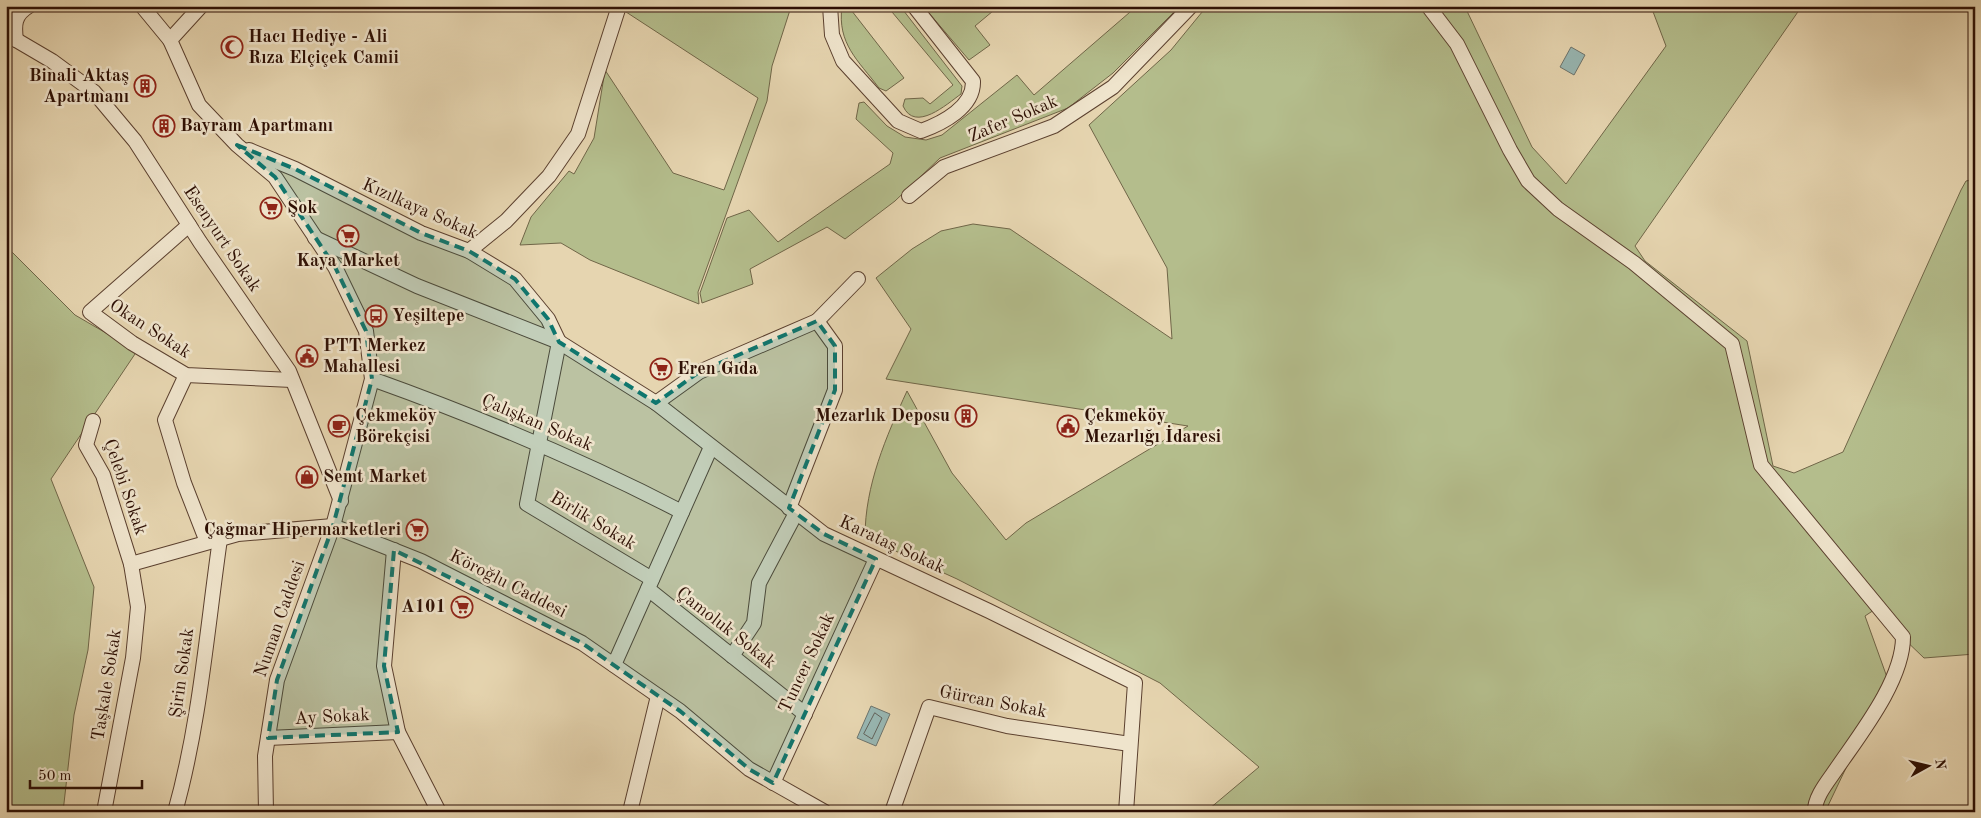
<svg xmlns="http://www.w3.org/2000/svg" width="1981" height="818" viewBox="0 0 1981 818" font-family="'Old Standard TT',serif">
  <style>
    .green { fill: #b4bd8c; stroke: #706648 }
    .water { fill: #98b7b3; stroke: #6d746d }
    .lines { fill: none; stroke-linecap: round; stroke-linejoin: round }
    .shore { stroke: #62635c; stroke-width: 1 }
    .street-casing { stroke: #5b402f; stroke-width: 16 }
    .street { stroke: #efe4cc; stroke-width: 14 }
    .marked { fill: #0f766e; fill-opacity: 0.2; stroke: #0f766e; stroke-width: 4; stroke-dasharray: 10 6; stroke-linejoin: round }
    .labels { text-anchor: middle; dominant-baseline: central; stroke-width: 5; stroke-linejoin: round; paint-order: stroke }
    .poi-label { font-size: 18px; font-weight: bold; fill: #2d0f04; stroke: #efe4cc; text-anchor: start }
    .street-label { font-size: 18px; fill: #2d0f04; stroke: #efe4cc }
  </style>
  <rect width="100%" height="100%" fill="#e6d5b0"/>
  <filter id="stains"><feTurbulence type="fractalNoise" baseFrequency=".004" numOctaves="4"/><feColorMatrix values="0 0 0 0 .2 0 0 0 0 .09 0 0 0 0 .02 0 0 0 .5 -.17"/></filter>
  <radialGradient id="worn" r=".72"><stop offset=".6" stop-color="#630" stop-opacity="0"/><stop offset="1" stop-color="#630" stop-opacity=".3"/></radialGradient>
  <g class="green">
    <polygon points="624,6 785,6 790,10 772,66 767,101 698,292 699,304 590,260 561,243 520,245 531,217 569,171 574,174 594,138 605,70 673,173 724,190 758,98 623,10"/>
    <path d="M842,6H848L904,78L886,91L879,88C858,60 837,44 842,6Z"/>
    <path d="M887,6H900L962,86L961,94C947,104 915,133 903,106L905,99L923,98L930,104L953,85Z"/>
    <polygon points="923,6 999,6 975,26 990,45 969,60"/>
    <polygon points="1137,6 1180,6 1113,73 1068,108 940,158 895,201 845,239 827,227 750,269 753,284 702,303 700,293 727,218 749,210 778,242 890,164 893,153 856,119 859,103 864,102 887,126 905,137 926,140 942,135 1017,75 1034,95"/>
    <path d="M1207,6H1453L1466,9L1532,147L1566,184L1666,46L1652,9L1655,6H1802L1635,246L1645,261L1747,341L1773,466L1794,473L1843,452L1961,190L1966,181L1975,179V654L1924,658L1874,610L1865,616L1888,680L1825,812H1214L1209,809L1259,767L1160,683L957,579L865,537C865,485 886,437 907,391L952,473L1006,540L1026,523L1188,426L886,379L911,329L876,278L912,249L941,231L973,224L1010,229L1172,339L1167,268L1089,125L1171,50Z"/>
    <polygon points="6,246 75,315 137,351 51,479 94,587 88,650 74,715 63,812 6,812"/>
  </g>
  <g class="water">
    <polygon points="1571,47 1585,55 1574,75 1560,67"/>
    <polygon points="871,706 890,714 876,746 857,738"/>
  </g>
  <g class="lines">
    <polygon class="shore" points="875,713 882,718 872,739 864,734"/>
    <g class="street-casing">
      <g id="street">
        <polyline points="142,6 170,40"/>
        <polyline points="201,6 170,40 199,105 237,145 275,177 335,267 366,331 372,379 333,526 277,680 265,756 266,812"/>
        <path d="M830,6L832,35L843,61L898,121L921,131C943,123 974,107 973,81L914,6"/>
        <path d="M1428,6L1457,44L1510,150L1528,181L1558,209L1634,263L1732,344L1761,465L1903,637C1903,680 1861,733 1837,768C1829,780 1814,797 1815,812"/>
        <polyline points="6,34 52,61 94,92 135,141 200,242 289,371 341,501"/>
        <path d="M16,40C14,25 14,15 29,6"/>
        <polyline points="249,150 295,169 421,233 469,251 515,279 548,319 559,342"/>
        <polyline points="909,196 944,167 1054,126 1113,87 1191,6"/>
        <polyline points="189,225 90,312 132,343 186,375 292,380"/>
        <polyline points="315,238 417,286 559,342 656,403 824,534 989,611 1135,683 1126,812"/>
        <polyline points="469,251 506,221 549,176 578,134 619,6"/>
        <polyline points="817,321 858,279"/>
        <polyline points="559,342 527,504 652,579"/>
        <polyline points="186,375 165,420 184,483 207,542"/>
        <path d="M372,379C478,417 582,460 682,512"/>
        <polyline points="656,403 699,372 817,321 835,346 835,390 789,508"/>
        <polyline points="93,421 86,445 103,475 131,564 138,607 133,658 104,812"/>
        <polyline points="394,550 384,666 398,732 439,812"/>
        <polyline points="131,564 238,534 333,526 421,561 582,643 680,711 749,769 825,812"/>
        <polyline points="648,589 805,714"/>
        <polyline points="732,656 754,623 759,583 796,513"/>
        <polyline points="614,665 711,447"/>
        <polyline points="268,738 398,732"/>
        <polyline points="773,783 876,559"/>
        <path d="M175,812C200,723 207,629 220,539"/>
        <polyline points="630,812 658,696"/>
        <polyline points="892,812 929,707 1007,726 1130,744"/>
      </g>
    </g>
    <use href="#street" class="street"/>
  </g>
  <path class="marked" d="M237,145L295,169L421,233L469,251L515,279L548,319L559,342L656,403L699,372L817,321L835,346V390L789,508L824,534L876,559L773,783L749,769L680,711L582,643L394,550L384,666L398,732L268,738L277,680L333,526L372,379L366,331L335,267L275,177Z"/>
  <defs>
    <g id="mosque-ring" transform="scale(1.125)"><circle r="9.5" fill="#efe4cc" stroke="#8f2418" stroke-width="1.5"/><path d="M3.5-4.9A6 6 0 1 0 3.5 4.9A5 5 0 1 1 3.5-4.9Z" fill="#8f2418"/></g>
    <g id="building-ring" transform="scale(1.125)"><circle r="9.5" fill="#efe4cc" stroke="#8f2418" stroke-width="1.5"/><path d="M-4-6H4V6H1V3H-1V6H-4ZM-2.5-4.3h1.7v1.8h-1.7ZM.8-4.3h1.7v1.8H.8ZM-2.5-1h1.7V.8h-1.7ZM.8-1h1.7V.8H.8Z" fill="#8f2418"/></g>
    <g id="supermarket-ring" transform="scale(1.125)"><circle r="9.5" fill="#efe4cc" stroke="#8f2418" stroke-width="1.5"/><path d="M-6-5.5h2.5l.6 2H6L4.5 2H-2.5L-4.4-4H-6ZM-1.5 3.2a1.3 1.3 0 1 0 .1 0ZM3 3.2a1.3 1.3 0 1 0 .1 0Z" fill="#8f2418"/></g>
    <g id="bus-ring" transform="scale(1.125)"><circle r="9.5" fill="#efe4cc" stroke="#8f2418" stroke-width="1.5"/><path d="M-5-6H5V4H4V6H2V4H-2V6H-4V4H-5ZM-3.5-4V0h7V-4ZM-3.5 1.2v1.5H-2V1.2ZM2 1.2v1.5H3.5V1.2Z" fill="#8f2418"/></g>
    <g id="civic-ring" transform="scale(1.125)"><circle r="9.5" fill="#efe4cc" stroke="#8f2418" stroke-width="1.5"/><path d="M-.6-6.5H3V-4.5H.6V-3L4-1V1h2V6H-6V1h2V-1L-.6-3ZM-1.2 2.5V6h2.4V2.5Z" fill="#8f2418"/></g>
    <g id="cafe-ring" transform="scale(1.125)"><circle r="9.5" fill="#efe4cc" stroke="#8f2418" stroke-width="1.5"/><path d="M-5.5-4.5H6V0H3Q3 3.5 0 3.5H-2.5Q-5.5 3.5-5.5 0ZM3-3.2v2h1.7v-2ZM-6 4.5H4V6H-6Z" fill="#8f2418"/></g>
    <g id="shop-ring" transform="scale(1.125)"><circle r="9.5" fill="#efe4cc" stroke="#8f2418" stroke-width="1.5"/><path d="M-5-2.5h2.3a2.7 3.5 0 0 1 5.4 0H5L5.5 6h-11ZM-1.5-2.5h3a1.5 2.3 0 0 0-3 0Z" fill="#8f2418"/></g>
  </defs>
  <g fill-rule="evenodd">
    <use href="#mosque-ring" x="232" y="47"/>
    <use href="#building-ring" x="145" y="86"/>
    <use href="#building-ring" x="164" y="126"/>
    <use href="#supermarket-ring" x="271" y="208"/>
    <use href="#supermarket-ring" x="348" y="236"/>
    <use href="#bus-ring" x="376" y="316"/>
    <use href="#civic-ring" x="307" y="356"/>
    <use href="#supermarket-ring" x="661" y="369"/>
    <use href="#building-ring" x="966" y="416"/>
    <use href="#cafe-ring" x="339" y="426"/>
    <use href="#civic-ring" x="1068" y="426"/>
    <use href="#shop-ring" x="307" y="477"/>
    <use href="#supermarket-ring" x="417" y="530"/>
    <use href="#supermarket-ring" x="462" y="607"/>
  </g>
  <g class="labels">
    <g class="poi-label">
      <text x="248" y="37">Hacı Hediye - Ali<tspan x="248" dy="21">Rıza Elçiçek Camii</tspan></text>
      <text x="129" y="76" text-anchor="end">Binali Aktaş<tspan x="129" dy="21">Apartmanı</tspan></text>
      <text x="180" y="126">Bayram Apartmanı</text>
      <text x="287" y="208">Şok</text>
      <text x="348" y="261" text-anchor="middle">Kaya Market</text>
      <text x="392" y="316">Yeşiltepe</text>
      <text x="323" y="346">PTT Merkez<tspan x="323" dy="21">Mahallesi</tspan></text>
      <text x="677" y="369">Eren Gıda</text>
      <text x="355" y="416">Çekmeköy<tspan x="355" dy="21">Börekçisi</tspan></text>
      <text x="950" y="416" text-anchor="end">Mezarlık Deposu</text>
      <text x="1084" y="416">Çekmeköy<tspan x="1084" dy="21">Mezarlığı İdaresi</tspan></text>
      <text x="323" y="477">Semt Market</text>
      <text x="401" y="530" text-anchor="end">Çağmar Hipermarketleri</text>
      <text x="446" y="607" text-anchor="end">A101</text>
    </g>
    <g class="street-label">
      <text transform="translate(1013 119) rotate(-23)">Zafer Sokak</text>
      <text transform="translate(420 209) rotate(24)">Kızılkaya Sokak</text>
      <text transform="translate(222 239) rotate(56)">Esenyurt Sokak</text>
      <text transform="translate(150 329) rotate(33)">Okan Sokak</text>
      <text transform="translate(537 423) rotate(23)">Çalışkan Sokak</text>
      <text transform="translate(125 487) rotate(71)">Çelebi Sokak</text>
      <text transform="translate(593 521) rotate(31)">Birlik Sokak</text>
      <text transform="translate(892 545) rotate(25)">Karataş Sokak</text>
      <text transform="translate(508 584) rotate(27)">Köroğlu Caddesi</text>
      <text transform="translate(280 619) rotate(-71)">Numan Caddesi</text>
      <text transform="translate(726 628) rotate(38)">Çamoluk Sokak</text>
      <text transform="translate(807 663) rotate(-65)">Tuncer Sokak</text>
      <text transform="translate(182 673) rotate(-82)">Şirin Sokak</text>
      <text transform="translate(107 685) rotate(-81)">Taşkale Sokak</text>
      <text transform="translate(993 702) rotate(11)">Gürcan Sokak</text>
      <text transform="translate(332 717) rotate(-3)">Ay Sokak</text>
    </g>
  </g>
  <rect width="1981" height="818" fill="none" stroke="#e6d5b0" stroke-width="25"/>
  <rect x="8" y="8" width="1966" height="803" fill="none" stroke="#2d0f04" stroke-width="2.5"/>
  <rect x="12" y="12" width="1956" height="793" fill="none" stroke="#2d0f04"/>
  <g transform="translate(1928 766) rotate(82)" stroke="#efe4cc" stroke-width="4" paint-order="stroke">
  <path d="M0-4L9 19L0 12L-9 19Z" fill="#2d0f04"/>
  <text y="-8" font-size="14" font-weight="bold" text-anchor="middle" fill="#2d0f04">N</text>
  </g>
  <path d="M30 780v8h112v-8" fill="none" stroke="#2d0f04" stroke-width="2.5"/>
  <text x="38" y="780" font-size="15" fill="#2d0f04" stroke="#efe4cc" stroke-width="4" paint-order="stroke">50 m</text>
  <rect width="100%" height="100%" filter="url(#stains)"/>
  <rect width="100%" height="100%" fill="url(#worn)"/>
</svg>
